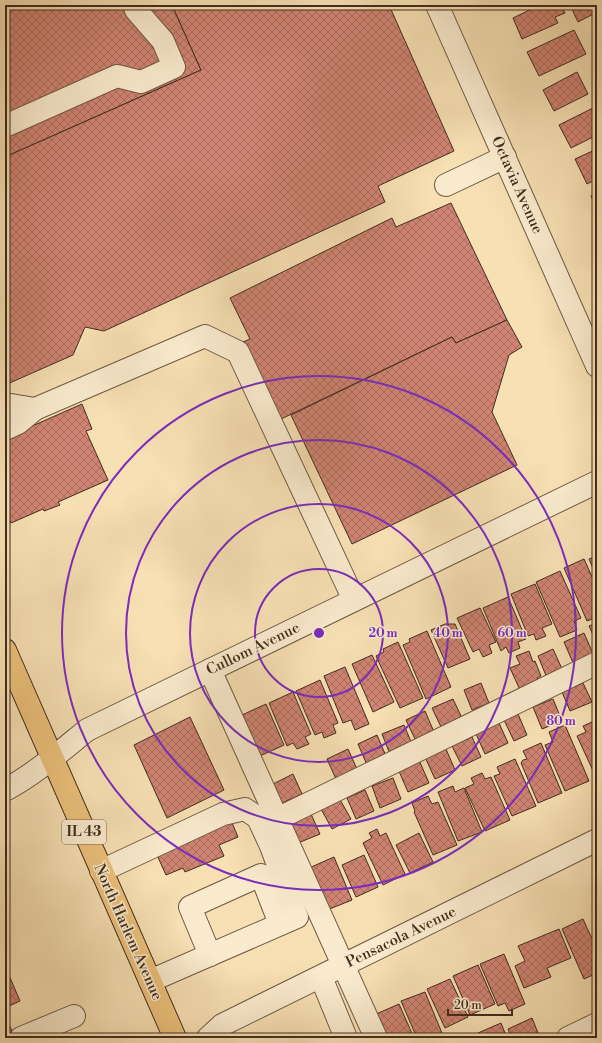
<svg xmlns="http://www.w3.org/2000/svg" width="602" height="1043" viewBox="0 0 602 1043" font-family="'Libre Bodoni',serif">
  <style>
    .building { fill: url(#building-cross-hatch); stroke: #412c1e }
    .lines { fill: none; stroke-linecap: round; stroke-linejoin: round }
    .minor-casing { stroke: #6e5944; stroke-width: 24 }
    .major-casing { stroke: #412c1e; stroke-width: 24 }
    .minor { stroke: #faebce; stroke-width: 22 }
    .major { stroke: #ecc07a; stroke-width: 22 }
    .ring { fill: none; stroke: #7b2cbf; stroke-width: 2 }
    .labels { text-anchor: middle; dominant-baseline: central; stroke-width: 3; stroke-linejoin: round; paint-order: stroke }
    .shield { fill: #faebce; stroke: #786553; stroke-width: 1 }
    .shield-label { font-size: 14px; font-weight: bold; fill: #412c1e }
    .street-label { font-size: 15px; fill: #412c1e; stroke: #faebce }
    .centre { fill: #7b2cbf; stroke: #faebce; stroke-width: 2 }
    .ring-label { font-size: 12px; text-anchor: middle; font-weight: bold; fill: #7b2cbf; stroke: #faebce; stroke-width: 3; stroke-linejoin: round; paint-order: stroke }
  </style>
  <defs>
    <pattern id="building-cross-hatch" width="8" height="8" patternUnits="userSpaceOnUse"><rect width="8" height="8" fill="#d08473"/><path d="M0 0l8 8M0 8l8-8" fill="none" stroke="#aa6c5e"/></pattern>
  </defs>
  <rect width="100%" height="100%" fill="#f7e0b4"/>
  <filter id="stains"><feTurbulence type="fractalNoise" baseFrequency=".005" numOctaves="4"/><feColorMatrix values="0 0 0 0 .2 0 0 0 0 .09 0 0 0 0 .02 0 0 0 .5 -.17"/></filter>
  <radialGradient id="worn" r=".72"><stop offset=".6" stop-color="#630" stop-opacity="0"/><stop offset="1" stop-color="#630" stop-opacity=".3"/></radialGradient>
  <g class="building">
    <polygon points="5,5 172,5 201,70 5,157"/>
    <polygon points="172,5 389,5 454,151 378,186 385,202 104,331 85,327 73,355 5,385 5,157 201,70"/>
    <polygon points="540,5 561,5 565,13 555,17 558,23 522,39 513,18"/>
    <polygon points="570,5 596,5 597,12 578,22"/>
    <polygon points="574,30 586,54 539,76 527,52"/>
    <polygon points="577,72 588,94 554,111 543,90"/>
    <polygon points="593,108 597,116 597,135 571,148 559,125"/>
    <polygon points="597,149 597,179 587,184 575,159"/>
    <polygon points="597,193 597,209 591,196"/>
    <polygon points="451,203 507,320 456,343 452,337 279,420 243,342 250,339 230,298 392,218 396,227"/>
    <polygon points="507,320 522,347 509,355 492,412 517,465 352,544 291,415 452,337 456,343"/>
    <polygon points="82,404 92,429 86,431 108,480 58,502 60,505 44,511 43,509 11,523 5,510 5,438"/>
    <polygon points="597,556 597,578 589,559"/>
    <polygon points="584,559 597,588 597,617 587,621 564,568"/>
    <polygon points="560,571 581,618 574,621 577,630 560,637 536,582"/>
    <polygon points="535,584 552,624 542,628 546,636 536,640 534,634 528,636 511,594"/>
    <polygon points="508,597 526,639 518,642 520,648 509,653 506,647 501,651 483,608"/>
    <polygon points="480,608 496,642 489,645 492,653 483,657 479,649 473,652 457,618"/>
    <polygon points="597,623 597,644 589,626"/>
    <polygon points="445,624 455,624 470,659 448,668 431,630"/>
    <polygon points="427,631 451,687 426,699 403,645 410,642 409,639"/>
    <polygon points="584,633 594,656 574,665 564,642"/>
    <polygon points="398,642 423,698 400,708 376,656 384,652 383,649"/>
    <polygon points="553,649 563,671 547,678 538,656"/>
    <polygon points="529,651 533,662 535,661 541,676 537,678 538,682 520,690 510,668 520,664 516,656"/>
    <polygon points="372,655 394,702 373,712 352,664"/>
    <polygon points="345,667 369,724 355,730 351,720 343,723 324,676"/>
    <polygon points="320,680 338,723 333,725 336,733 324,738 322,732 315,735 296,691"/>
    <polygon points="481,683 489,703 472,710 464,690"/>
    <polygon points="583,683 592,702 570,711 562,692"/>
    <polygon points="293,692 311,734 305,737 309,744 297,749 293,743 287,746 269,703"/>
    <polygon points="453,699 463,720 442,729 432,708"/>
    <polygon points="553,699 562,721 542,729 533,707"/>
    <polygon points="266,704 284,745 260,756 242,715"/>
    <polygon points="425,711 434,732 416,741 406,720"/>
    <polygon points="518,714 527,735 514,741 504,720"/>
    <polygon points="190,717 224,790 167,818 134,745"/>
    <polygon points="592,722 595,728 597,728 597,774 595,775 577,736 586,732 583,726"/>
    <polygon points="499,723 508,743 485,754 476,734"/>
    <polygon points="404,725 412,744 390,754 382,734"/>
    <polygon points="565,725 589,781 565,791 545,745 553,742 549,732"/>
    <polygon points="377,735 386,756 367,765 358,744"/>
    <polygon points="472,737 481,757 462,766 452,746"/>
    <polygon points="541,743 562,793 538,803 521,763 523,760 527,759 523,751"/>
    <polygon points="348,749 357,769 336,779 327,759"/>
    <polygon points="446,749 455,770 435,779 425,757"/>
    <polygon points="515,759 536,806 512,816 494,776 500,774 497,767"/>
    <polygon points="419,760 429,783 408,792 398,769"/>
    <polygon points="482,773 485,779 491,777 510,820 485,831 465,788 474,784 471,778"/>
    <polygon points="293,774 302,794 282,803 273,784"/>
    <polygon points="393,778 401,799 380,808 372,786"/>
    <polygon points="453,786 455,792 464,788 482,832 458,841 438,792"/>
    <polygon points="365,790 374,811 356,819 347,798"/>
    <polygon points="428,796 432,804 438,802 457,845 433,855 414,812 415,811 412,803"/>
    <polygon points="339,798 351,819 332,829 320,807"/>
    <polygon points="311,814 320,834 298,843 290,823"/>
    <polygon points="230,818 238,837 219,845 224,856 185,872 183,868 166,875 157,855"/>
    <polygon points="377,829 380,836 386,833 405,874 383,885 363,843 372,838 369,833"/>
    <polygon points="419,833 433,862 410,873 396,845"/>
    <polygon points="364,855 378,887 356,897 342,865"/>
    <polygon points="334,857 352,900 327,910 309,868"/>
    <polygon points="583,919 597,950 597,973 584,979 562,929"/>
    <polygon points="559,929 571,958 547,968 551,977 524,988 515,966 525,961 518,946"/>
    <polygon points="504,954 525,1004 509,1011 505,1003 498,1006 480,964"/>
    <polygon points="478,965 495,1004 470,1015 453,976"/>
    <polygon points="5,966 20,1001 5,1008"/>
    <polygon points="450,979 468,1017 445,1028 427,989"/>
    <polygon points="425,992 444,1038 417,1038 401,1001"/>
    <polygon points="399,1004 414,1038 384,1038 374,1015"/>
    <polygon points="5,1015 15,1038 5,1038"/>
    <polygon points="532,1018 540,1038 512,1038 508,1029"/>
    <polygon points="501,1023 507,1038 480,1038 478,1033"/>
  </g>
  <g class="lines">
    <g class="minor-casing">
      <g id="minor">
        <polyline points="437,5 597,366"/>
        <polyline points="5,126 117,76 141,82 174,67 163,41 136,10 134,5"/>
        <polyline points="446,185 505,157"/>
        <polyline points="5,404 35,409"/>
        <polyline points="5,429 18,423 35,409 205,336 238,352 354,600"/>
        <polyline points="210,670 376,1038"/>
        <path d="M5,790C35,774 61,751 87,730L597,482"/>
        <polyline points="277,819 597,663"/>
        <polyline points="101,871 223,814 245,809 258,818 271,846 297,917 150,981"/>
        <polyline points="210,955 190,907 261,875 280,924"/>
        <polyline points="321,977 346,1038"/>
        <polyline points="21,1038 74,1016"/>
        <polyline points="208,1038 222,1025 597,840"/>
        <polyline points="568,1038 597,1024"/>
      </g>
    </g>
    <g class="major-casing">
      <polyline id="major" points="5,650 175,1038"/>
    </g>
    <use href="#minor" class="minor"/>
    <use href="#major" class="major"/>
  </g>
  <g class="ring">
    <circle cx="319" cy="633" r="64"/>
    <circle cx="319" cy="633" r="129"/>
    <circle cx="319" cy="633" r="193"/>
    <circle cx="319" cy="633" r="257"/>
  </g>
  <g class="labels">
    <rect class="shield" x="62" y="820" width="44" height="24" rx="3"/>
    <g class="shield-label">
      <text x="84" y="832">IL 43</text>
    </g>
    <g class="street-label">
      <text transform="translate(517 185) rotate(66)">Octavia Avenue</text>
      <text transform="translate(253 649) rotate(-26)">Cullom Avenue</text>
      <text transform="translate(128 932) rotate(66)">North Harlem Avenue</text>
      <text transform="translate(401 937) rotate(-26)">Pensacola Avenue</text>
    </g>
  </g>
  <circle cx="319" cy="633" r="6" class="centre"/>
  <g class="ring-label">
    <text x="383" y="637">20 m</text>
    <text x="448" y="637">40 m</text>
    <text x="512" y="637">60 m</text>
    <text x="561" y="725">80 m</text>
  </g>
  <rect width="602" height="1043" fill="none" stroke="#f7e0b4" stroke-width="20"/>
  <rect x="6" y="6" width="590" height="1031" fill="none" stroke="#412c1e" stroke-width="2"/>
  <rect x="10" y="10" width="582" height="1023" fill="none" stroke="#412c1e"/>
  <path d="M448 1009v6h64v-6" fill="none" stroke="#412c1e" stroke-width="2"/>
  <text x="454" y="1009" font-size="12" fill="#412c1e" stroke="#faebce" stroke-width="3" paint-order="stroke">20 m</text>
  <rect width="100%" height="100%" filter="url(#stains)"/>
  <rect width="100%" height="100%" fill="url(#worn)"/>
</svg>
